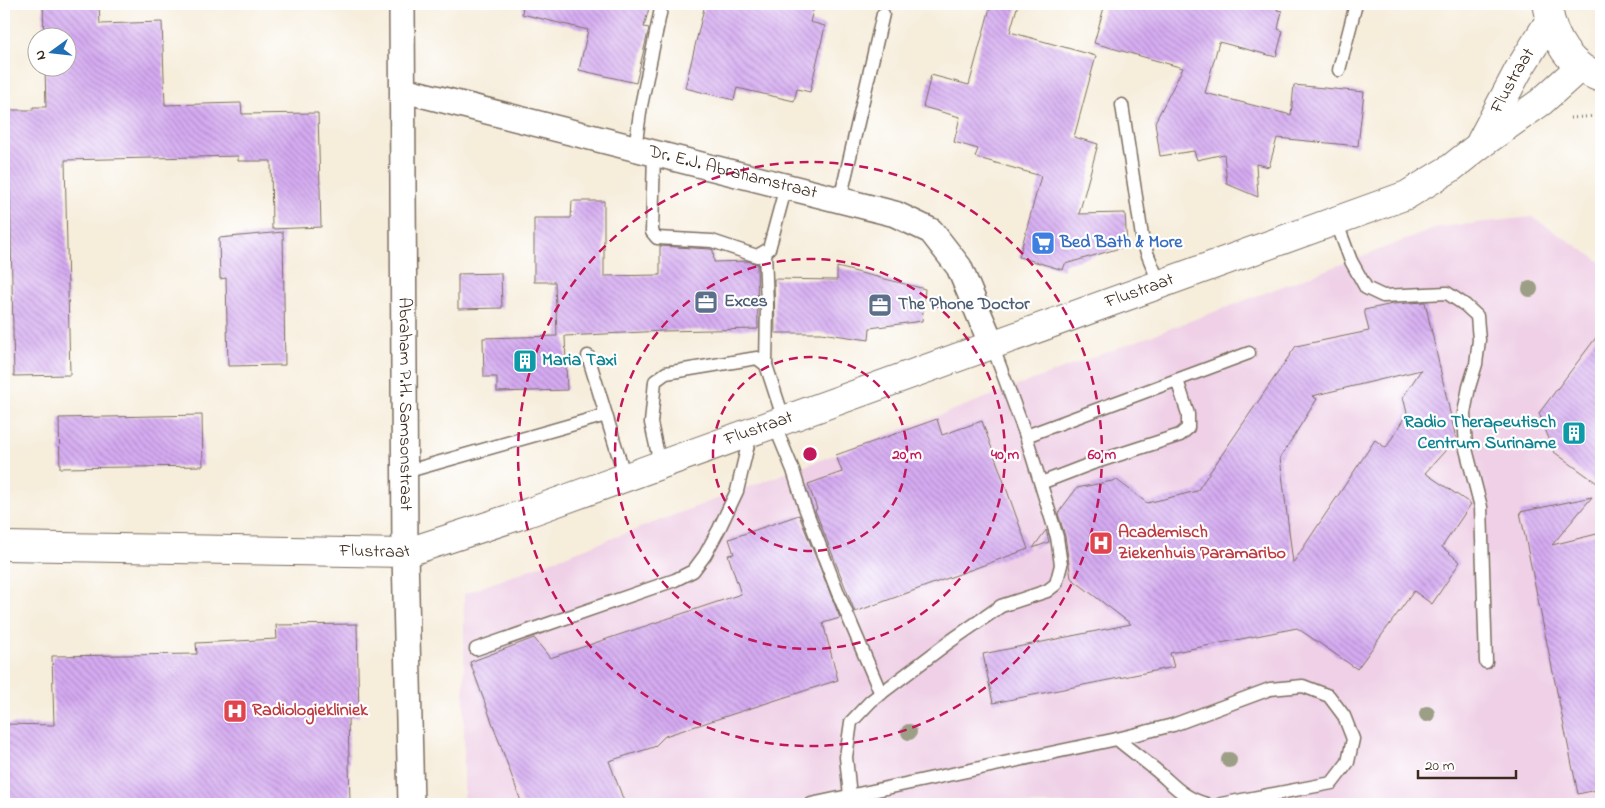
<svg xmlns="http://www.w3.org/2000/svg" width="1605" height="808" viewBox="0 0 1605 808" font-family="'Indie Flower',sans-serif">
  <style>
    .built { fill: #efd0e6 }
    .building { fill: url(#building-back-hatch); fill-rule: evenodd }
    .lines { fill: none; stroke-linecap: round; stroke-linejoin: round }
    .lane-casing { stroke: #7c6e60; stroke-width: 15 }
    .street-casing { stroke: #7c6e60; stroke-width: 28 }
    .secondary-casing { stroke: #7c6e60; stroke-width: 30 }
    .path { stroke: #7c6e60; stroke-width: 3; stroke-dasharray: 1 4; stroke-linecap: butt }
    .lane { stroke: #fff; stroke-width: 12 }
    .street { stroke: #fff; stroke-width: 25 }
    .secondary { stroke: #fff; stroke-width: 28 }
    .tree { fill: #9c9e86 }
    .ring { fill: none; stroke: #c2185b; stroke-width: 2.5; stroke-dasharray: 9 6 }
    .labels { text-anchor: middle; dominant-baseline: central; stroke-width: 4.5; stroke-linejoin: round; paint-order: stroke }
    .street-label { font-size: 18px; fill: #3b2a1e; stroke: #fff }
    .shop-label { font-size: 18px; font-weight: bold; fill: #366cbe; stroke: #fff; text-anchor: start }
    .service-label { font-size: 18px; font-weight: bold; fill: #4e5e75; stroke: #fff; text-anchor: start }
    .culture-label { font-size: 18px; font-weight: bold; fill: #0d838f; stroke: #fff; text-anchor: start }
    .health-label { font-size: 18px; font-weight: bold; fill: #be3a42; stroke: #fff; text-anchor: start }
    .centre { fill: #c2185b; stroke: #fff; stroke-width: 2.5 }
    .ring-label { font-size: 15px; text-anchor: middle; font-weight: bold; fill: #c2185b; stroke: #fff; stroke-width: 4.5; stroke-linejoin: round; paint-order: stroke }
  </style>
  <defs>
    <pattern id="building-back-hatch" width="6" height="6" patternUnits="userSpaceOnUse" patternTransform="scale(1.25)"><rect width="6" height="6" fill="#d5abf2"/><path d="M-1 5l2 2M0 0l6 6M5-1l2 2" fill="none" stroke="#ae8bc3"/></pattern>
  </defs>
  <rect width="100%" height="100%" fill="#fff"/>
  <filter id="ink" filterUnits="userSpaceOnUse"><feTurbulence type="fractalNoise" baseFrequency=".02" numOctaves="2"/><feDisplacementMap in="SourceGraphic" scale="10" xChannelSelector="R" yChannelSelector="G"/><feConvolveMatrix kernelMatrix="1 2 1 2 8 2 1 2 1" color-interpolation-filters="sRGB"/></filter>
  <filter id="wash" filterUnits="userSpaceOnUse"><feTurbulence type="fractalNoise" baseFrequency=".0096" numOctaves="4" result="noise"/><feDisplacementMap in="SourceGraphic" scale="20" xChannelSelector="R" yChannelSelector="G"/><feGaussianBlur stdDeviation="1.12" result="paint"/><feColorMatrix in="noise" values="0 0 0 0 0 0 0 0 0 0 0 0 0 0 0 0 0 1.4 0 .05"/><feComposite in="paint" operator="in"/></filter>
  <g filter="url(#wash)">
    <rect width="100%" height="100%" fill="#f6eddb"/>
    <polygon class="built" points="1532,217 1601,262 1601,804 464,804 464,594 1440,227"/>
    <g id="blocks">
      <g class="building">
        <polygon points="43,4 99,4 100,24 162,22 165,105 241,103 242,114 318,113 321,227 272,229 271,161 238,161 238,156 65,160 70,375 14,376 10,190 4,190 4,110 33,110 33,107 46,107 45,68 68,68 68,38 44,38"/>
        <polygon points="523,4 650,4 644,27 649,28 636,83 579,70 588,30 522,14"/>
        <polygon points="705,4 750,4 779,11 781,4 800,4 814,7 810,22 825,26 810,92 797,89 794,101 737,88 734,100 685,88"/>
        <polygon points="991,4 1018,4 1010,32 1096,56 1074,137 1098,144 1079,214 1125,213 1127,246 1065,264 1063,270 1019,257 1041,176 975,157 978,149 954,142 960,117 923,107 931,75 969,85"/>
        <polygon points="1105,4 1279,4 1277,10 1282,11 1278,29 1283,31 1276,57 1219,42 1205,93 1291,115 1294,85 1364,92 1358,146 1277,138 1269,167 1256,164 1258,197 1227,184 1224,154 1197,160 1194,151 1160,156 1155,122 1183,68 1094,43"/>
        <polygon points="572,201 604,201 604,276 660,275 660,246 710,249 713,250 714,262 747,261 757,264 758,329 663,331 565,336 567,390 497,392 497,377 484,377 483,338 557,336 555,282 534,282 534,218 571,218"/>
        <polygon points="283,232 285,365 228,366 226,278 220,279 219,238"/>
        <polygon points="837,267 925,289 922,321 870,328 869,340 821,333 775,333 774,279 837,280"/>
        <polygon points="501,273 502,308 458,309 458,274"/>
        <path d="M1425,302L1456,439L1425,473L1471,504L1442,547L1460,562L1432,604L1414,591L1357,669L1297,628L1170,653L1174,667L993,703L983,654L1131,624L1071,578L1065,536L1058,513L1077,488L1117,480L1147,503L1197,491L1296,346L1369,331L1364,310L1393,304ZM1421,370L1403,397L1407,413L1386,448L1375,440L1293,563L1280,458L1317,399L1312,396Z"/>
        <polygon points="1601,331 1601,486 1554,452 1539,413"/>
        <polygon points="202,415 203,466 60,468 59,418"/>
        <polygon points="937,419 942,435 982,421 1028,549 855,612 815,510 817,509 808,484 842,472 836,455"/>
        <polygon points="1592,497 1552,545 1601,533 1601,789 1578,794 1520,512"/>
        <polygon points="799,515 840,618 823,623 838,680 665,736 654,747 609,761 625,804 522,804 470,662 534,638 550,658 741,594 728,555 734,554 729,539"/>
        <polygon points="1046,530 1049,542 1033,548"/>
        <polygon points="357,624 359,717 348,717 350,804 4,804 4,724 54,725 52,656 197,654 196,643 277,639 276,625"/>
      </g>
    </g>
  </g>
  <g filter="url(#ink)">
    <use href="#blocks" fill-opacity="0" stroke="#7c6e60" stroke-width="1"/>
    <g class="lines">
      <g class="lane-casing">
        <g id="lane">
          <polyline points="1339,70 1356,4"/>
          <polyline points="1122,105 1143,243 1160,285"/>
          <polyline points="635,148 641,106 662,4"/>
          <polyline points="654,153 652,232 657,238 712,241 757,256 769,249 786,186"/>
          <polyline points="840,200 883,14"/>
          <polyline points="1336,221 1351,261 1366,288 1383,296 1447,293 1465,305 1477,316 1479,340 1476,364 1469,387 1464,413 1466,449 1481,507 1486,662"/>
          <polyline points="765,252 767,306 766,365"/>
          <polyline points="992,345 1026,436 1249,353"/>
          <polyline points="588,356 625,477"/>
          <polyline points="774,424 793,470 804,505 838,593 881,694"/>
          <polyline points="660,464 651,423 655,381 666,373 757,358 766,365 784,420"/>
          <polyline points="405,472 606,415"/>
          <polyline points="1041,483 1093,463 1180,435 1188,428 1188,414 1177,380"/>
          <polyline points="476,649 675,580 693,571 705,555 719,529 737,491 751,432"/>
          <path d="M1117,739C1130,750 1144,760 1157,771C1175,786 1182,797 1206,804"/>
          <polyline points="850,796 846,757 851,722 871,701 949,642 1001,606 1047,591 1056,584 1061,565 1057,537 1026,436"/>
          <polyline points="811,804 1117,739 1173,725 1270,689 1303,686 1329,696 1344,716 1353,739 1348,762 1332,783 1221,804"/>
        </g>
      </g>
      <g class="street-casing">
        <g id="street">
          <path id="s1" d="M402,4L405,553L411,804"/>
          <path id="s2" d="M404,90L895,214L931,231L959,267L992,345"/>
        </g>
      </g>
      <g class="secondary-casing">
        <g id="secondary">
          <path d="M1548,8C1553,39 1570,67 1601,78"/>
          <path id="s3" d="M1481,141L1518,71L1550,20"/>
          <path id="s4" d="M4,546L405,553L527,513L1407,195L1451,168L1480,145L1541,102L1580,67"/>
        </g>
      </g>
      <polyline class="path" points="1570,118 1597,116 1601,118"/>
      <use href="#lane" class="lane"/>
      <use href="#street" class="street"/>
      <use href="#secondary" class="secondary"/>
    </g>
    <g class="tree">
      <circle cx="1530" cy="289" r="8"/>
      <circle cx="1427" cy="714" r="8"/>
      <circle cx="909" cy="732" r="8"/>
      <circle cx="1229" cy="760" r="8"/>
    </g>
  </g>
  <g class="ring">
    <circle cx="810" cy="454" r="97"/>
    <circle cx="810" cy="454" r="195"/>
    <circle cx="810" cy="454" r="292"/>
  </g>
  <defs>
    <g id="supermarket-square" transform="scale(1.25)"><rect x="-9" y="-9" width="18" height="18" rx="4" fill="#3f7fe0" stroke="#fff"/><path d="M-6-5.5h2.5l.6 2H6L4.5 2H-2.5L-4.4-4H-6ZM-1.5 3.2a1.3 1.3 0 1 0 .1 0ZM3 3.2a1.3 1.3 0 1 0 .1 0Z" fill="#fff"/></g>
    <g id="office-square" transform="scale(1.25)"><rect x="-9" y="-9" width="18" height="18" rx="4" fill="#5c6f8a" stroke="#fff"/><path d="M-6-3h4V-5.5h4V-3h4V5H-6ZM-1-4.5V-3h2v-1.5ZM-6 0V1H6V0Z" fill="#fff"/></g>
    <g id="building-square" transform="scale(1.25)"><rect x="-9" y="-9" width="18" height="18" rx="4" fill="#0f9aa8" stroke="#fff"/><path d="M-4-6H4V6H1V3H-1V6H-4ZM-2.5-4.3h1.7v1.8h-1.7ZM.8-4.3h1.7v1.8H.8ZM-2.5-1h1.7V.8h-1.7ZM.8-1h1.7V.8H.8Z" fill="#fff"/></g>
    <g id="hospital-square" transform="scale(1.25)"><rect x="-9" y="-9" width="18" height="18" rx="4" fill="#e0444e" stroke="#fff"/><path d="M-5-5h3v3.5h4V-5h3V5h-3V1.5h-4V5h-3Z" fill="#fff"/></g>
  </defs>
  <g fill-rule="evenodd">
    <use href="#supermarket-square" x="1043" y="243"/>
    <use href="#office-square" x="706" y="302"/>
    <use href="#office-square" x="880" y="305"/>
    <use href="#building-square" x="525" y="361"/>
    <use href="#building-square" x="1574" y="433"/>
    <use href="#hospital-square" x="1101" y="543"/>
    <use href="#hospital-square" x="235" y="711"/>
  </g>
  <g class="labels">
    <g class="street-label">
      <text stroke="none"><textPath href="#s3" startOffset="68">Flustraat</textPath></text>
      <text stroke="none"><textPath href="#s2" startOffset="339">Dr. E.J. Abrahamstraat</textPath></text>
      <text stroke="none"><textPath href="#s4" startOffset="1181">Flustraat</textPath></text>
      <text stroke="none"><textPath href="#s1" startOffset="400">Abraham P.H. Samsonstraat</textPath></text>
      <text stroke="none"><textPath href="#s4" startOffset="776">Flustraat</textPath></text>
      <text stroke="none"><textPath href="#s4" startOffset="371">Flustraat</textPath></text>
    </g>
    <g class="shop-label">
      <text x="1060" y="243">Bed Bath &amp; More</text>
    </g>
    <g class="service-label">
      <text x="724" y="302">Exces</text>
      <text x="898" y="305">The Phone Doctor</text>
    </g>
    <g class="culture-label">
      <text x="542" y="361">Maria Taxi</text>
      <text x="1556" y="423" text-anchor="end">Radio Therapeutisch<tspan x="1556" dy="21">Centrum Suriname</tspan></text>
    </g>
    <g class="health-label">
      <text x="1118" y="533">Academisch<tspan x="1118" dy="21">Ziekenhuis Paramaribo</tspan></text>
      <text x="252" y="711">Radiologiekliniek</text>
    </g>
  </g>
  <circle cx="810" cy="454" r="8" class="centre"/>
  <g class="ring-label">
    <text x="907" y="459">20 m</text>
    <text x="1005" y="459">40 m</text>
    <text x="1102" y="459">60 m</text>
  </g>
  <rect width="1605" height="808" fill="none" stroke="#fff" stroke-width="20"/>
  <g transform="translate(52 52) rotate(255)"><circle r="24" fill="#ffffff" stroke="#b1aaa5"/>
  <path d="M0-4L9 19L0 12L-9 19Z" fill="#1f6fb2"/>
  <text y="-8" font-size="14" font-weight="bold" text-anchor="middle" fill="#3b2a1e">N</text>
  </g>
  <path d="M1418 770v8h98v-8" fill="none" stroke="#3b2a1e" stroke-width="2.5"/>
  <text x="1425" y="770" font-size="15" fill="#3b2a1e" stroke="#ffffff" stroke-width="4" paint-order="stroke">20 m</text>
</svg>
